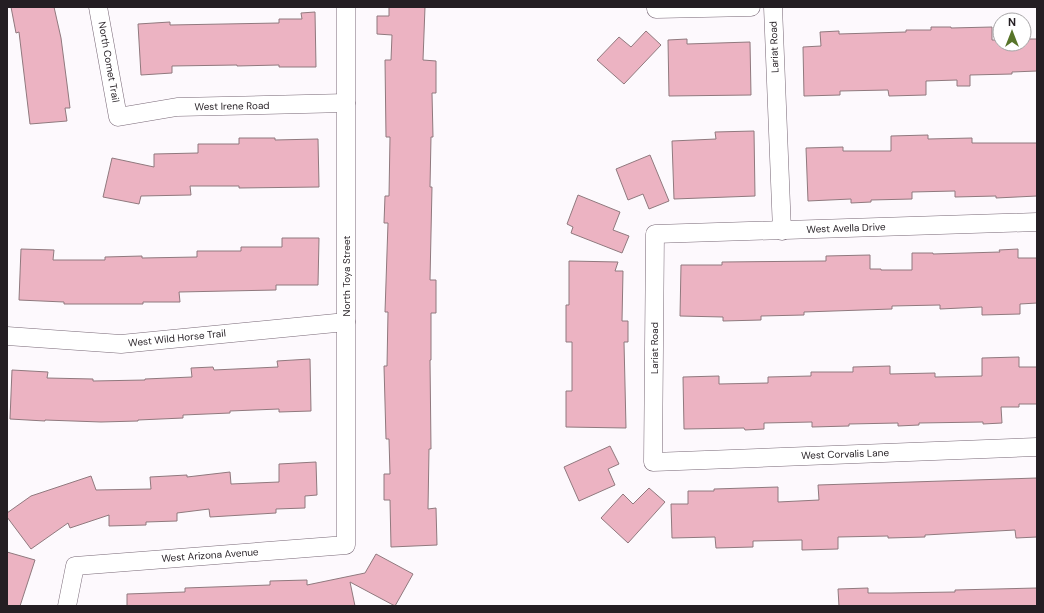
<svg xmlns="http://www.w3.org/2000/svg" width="1044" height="613" viewBox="0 0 1044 613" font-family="'DM Sans',sans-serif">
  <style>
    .building { fill: #ecb3c2; stroke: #90797e }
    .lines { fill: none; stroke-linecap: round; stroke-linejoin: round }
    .street-casing { stroke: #796977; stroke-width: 19 }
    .street { stroke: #fff; stroke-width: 18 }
    .labels { text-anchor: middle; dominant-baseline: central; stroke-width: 3; stroke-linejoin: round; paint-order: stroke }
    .street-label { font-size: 10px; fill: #241e23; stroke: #fff }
  </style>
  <rect width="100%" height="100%" fill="#fdf9fd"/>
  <g class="building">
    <polygon points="11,7 54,7 61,38 67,84 70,108 65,108 67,121 30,124 19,32 16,33"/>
    <polygon points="389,7 425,7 423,60 436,61 436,93 432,93 433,137 431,137 430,187 432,187 430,280 436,280 436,313 431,313 431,360 430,360 431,449 429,449 428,509 436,508 437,545 391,547 390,500 384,500 384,474 390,474 389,439 386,439 384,366 387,366 388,312 385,312 388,223 384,223 385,196 389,196 390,137 386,137 385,60 391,60 392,35 377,34 377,16 389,16"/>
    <polygon points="315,12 316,67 279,67 279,65 237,66 237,65 172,66 172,73 141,75 138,24 170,22 170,25 279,23 279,19 302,19 301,13"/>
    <polygon points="931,27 951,27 951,28 992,27 992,40 1000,40 1000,44 1024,44 1024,39 1037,39 1037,71 1012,72 1012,74 970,75 970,86 957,86 957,80 926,81 926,95 889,96 888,90 840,91 840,95 804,96 803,47 821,46 820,32 839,31 839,34 906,32 906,30 931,30"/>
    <polygon points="646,31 661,45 624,84 597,60 619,37 631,47"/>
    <polygon points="687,39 687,44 750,42 751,95 669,96 668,40"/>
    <polygon points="754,131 755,196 674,199 672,141 716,139 715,132"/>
    <polygon points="928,135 928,139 972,138 972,143 1037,143 1037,196 996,198 996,196 955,197 955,191 912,192 912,199 871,200 871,202 851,203 851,199 808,201 806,148 843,147 843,151 891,151 891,136"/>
    <polygon points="239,138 275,138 275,140 318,139 319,187 239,188 239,186 190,186 191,195 141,196 139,204 103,197 112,158 154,167 154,154 198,153 198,144 239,144"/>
    <polygon points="650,155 669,201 649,209 643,194 628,200 616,169"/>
    <polygon points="578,195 620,212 613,230 629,236 622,253 571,233 573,227 567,224"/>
    <polygon points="282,238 319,238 318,285 276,285 276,290 179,292 180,302 143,302 143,304 64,304 64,302 19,300 21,249 54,250 53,260 105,260 105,257 142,256 142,258 197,257 197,251 241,251 241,247 282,247"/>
    <polygon points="1018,249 1018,258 1037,258 1037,303 1020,304 1020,314 982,315 982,307 940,309 940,305 892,306 892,309 804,312 804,315 761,316 761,320 723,321 723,317 680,316 681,265 722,265 722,262 826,261 826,256 870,255 870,269 881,269 881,270 912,270 912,253 933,253 933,254 1000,252 999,250"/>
    <polygon points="569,261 618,262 615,271 623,271 622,321 628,321 628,342 624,342 626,428 566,427 566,391 572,391 572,342 566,342 566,305 569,305"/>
    <polygon points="1019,357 1019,367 1037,367 1037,404 1019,404 1019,407 1001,407 1002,423 983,424 983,422 919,423 919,425 898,426 898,423 849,424 849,426 812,427 812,422 764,423 764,429 745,430 744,428 684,429 683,377 719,376 719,384 768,383 768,377 811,376 811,372 853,372 853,367 890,366 890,374 935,373 935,377 982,376 982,358"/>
    <polygon points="310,359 311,411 279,412 279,409 230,411 230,413 183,415 183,418 138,420 138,421 101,422 45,420 45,421 10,419 12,370 48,372 47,378 93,379 93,381 145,380 145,379 192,377 191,368 213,367 214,370 278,367 277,361"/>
    <polygon points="610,446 619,464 608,469 615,485 579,501 564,467"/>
    <polygon points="316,462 317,495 305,496 305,508 276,509 276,513 210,517 209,509 177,513 177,521 146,522 146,525 109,526 109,515 70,528 68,523 31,549 7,517 7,513 31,496 91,476 96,490 151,489 150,477 187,475 187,477 230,472 231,484 279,482 279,464"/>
    <polygon points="1037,478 1037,537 1016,538 1015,530 925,535 925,537 888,538 888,536 838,537 838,549 802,550 802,540 753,541 753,547 716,548 715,537 672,538 671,504 688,504 688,491 714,491 714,489 778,487 778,502 819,500 818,485"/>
    <polygon points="649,488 665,502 628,543 601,518 623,494 633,504"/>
    <polygon points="7,552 35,560 20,606 7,606"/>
    <polygon points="376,554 413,574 395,606 350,582 355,606 127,606 127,594 185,592 185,588 270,585 270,581 307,580 307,585 365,573"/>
    <polygon points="868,588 868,593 891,593 955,592 955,590 1037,588 1037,606 839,606 838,589"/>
  </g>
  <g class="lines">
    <g class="street-casing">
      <g id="street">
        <polyline points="98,7 118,117 177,107 346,103"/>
        <polyline points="656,7 656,9 751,7"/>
        <polyline points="773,7 782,231"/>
        <polyline points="1037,222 655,234 653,462 1037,447"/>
        <polyline points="7,336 121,344 346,322"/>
        <polyline points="67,606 75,566 346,545 346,7"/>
      </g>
    </g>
    <use href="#street" class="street"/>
  </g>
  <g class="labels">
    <g class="street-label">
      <text transform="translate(774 47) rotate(-92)">Lariat Road</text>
      <text transform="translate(109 62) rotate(80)">North Comet Trail</text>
      <text transform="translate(232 106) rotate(-1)">West Irene Road</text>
      <text transform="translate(846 228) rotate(-2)">West Avella Drive</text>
      <text transform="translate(346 276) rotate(-90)">North Toya Street</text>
      <text transform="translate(177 338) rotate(-6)">West Wild Horse Trail</text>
      <text transform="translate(654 348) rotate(-90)">Lariat Road</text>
      <text transform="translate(845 454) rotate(-2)">West Corvalis Lane</text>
      <text transform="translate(210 555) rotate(-4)">West Arizona Avenue</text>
    </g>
  </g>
  <rect width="1044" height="613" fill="none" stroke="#241e23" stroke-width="16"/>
  <g transform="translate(1012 32)"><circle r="19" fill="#ffffff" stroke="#a7a5a7"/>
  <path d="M0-3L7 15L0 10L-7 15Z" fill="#577429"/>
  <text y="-6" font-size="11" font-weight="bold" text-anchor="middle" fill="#241e23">N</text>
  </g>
</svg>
